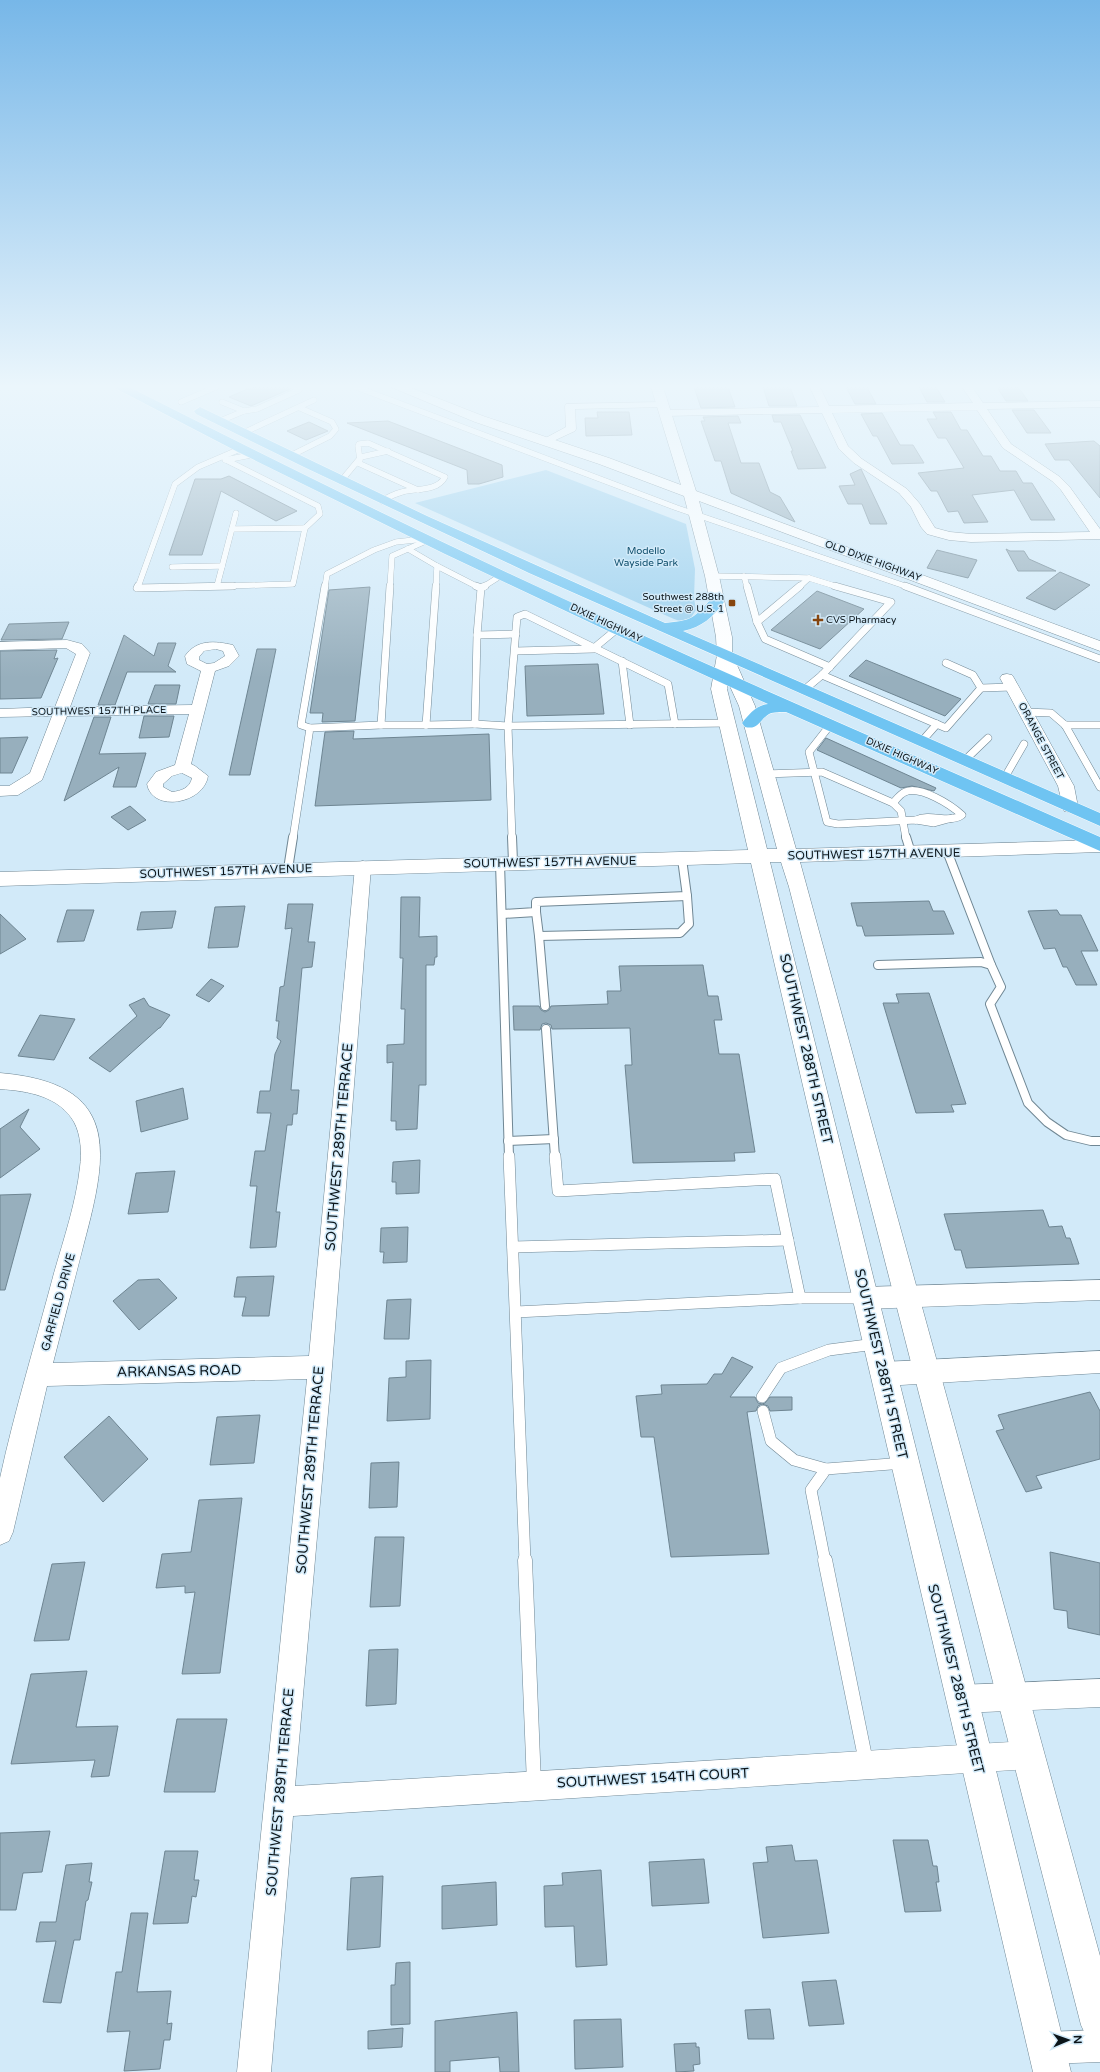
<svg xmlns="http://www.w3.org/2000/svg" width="1100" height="2072" viewBox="0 0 1100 2072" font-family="'Varela Round',sans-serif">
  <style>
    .green { fill: #9bd0ee }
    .building { fill: #97afbd; stroke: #6e8592 }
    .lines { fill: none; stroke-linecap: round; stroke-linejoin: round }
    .lane-far4-casing { stroke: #708794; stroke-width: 6 }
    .lane-far3-casing { stroke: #708794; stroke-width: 8 }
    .lane-far2-casing { stroke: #708794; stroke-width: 10 }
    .lane-far1-casing { stroke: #708794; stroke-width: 12 }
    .lane-casing { stroke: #708794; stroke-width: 15 }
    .street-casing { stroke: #708794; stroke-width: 1 }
    .secondary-casing { stroke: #708794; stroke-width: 1 }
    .highway-casing { stroke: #fff; stroke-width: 1 }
    .lane-far4 { stroke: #fff; stroke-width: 5.5 }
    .lane-far3 { stroke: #fff; stroke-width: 7 }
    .lane-far2 { stroke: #fff; stroke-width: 8 }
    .lane-far1 { stroke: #fff; stroke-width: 11 }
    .lane { stroke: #fff; stroke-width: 14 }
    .street { fill: #fff; fill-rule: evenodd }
    .secondary { fill: #fff; fill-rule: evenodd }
    .highway { fill: #6fc4f2; fill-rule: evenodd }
    .poi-dot { fill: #86450f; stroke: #d2eaf9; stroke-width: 1.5 }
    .labels { text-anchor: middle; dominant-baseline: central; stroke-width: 3; stroke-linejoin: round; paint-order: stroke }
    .far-park-label { font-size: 10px; fill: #104f6c; stroke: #d2eaf9 }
    .far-street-label { font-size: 10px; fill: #0c151a; stroke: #d2eaf9 }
    .far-poi-label { font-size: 10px; fill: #0c151a; stroke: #d2eaf9; text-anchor: end }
    .street-label { font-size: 12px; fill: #0c151a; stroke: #d2eaf9 }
    .near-street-label { font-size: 14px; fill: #0c151a; stroke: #d2eaf9 }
  </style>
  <rect width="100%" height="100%" fill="#d2eaf9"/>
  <polygon class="green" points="546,470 686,524 695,569 694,598 696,610 690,619 680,621 674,619 415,503"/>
  <g class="building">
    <polygon points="252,387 290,387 290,389 251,406 229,397"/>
    <polygon points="694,387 728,387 735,407 701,408"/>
    <polygon points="763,387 790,387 797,406 769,406"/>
    <polygon points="846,387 867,387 876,404 855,404"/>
    <polygon points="919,387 936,387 945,402 927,402"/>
    <polygon points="997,387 1018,387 1028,401 1006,401"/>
    <polygon points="1012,410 1034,410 1051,433 1027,433"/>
    <polygon points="597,412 629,412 632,435 586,436 585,418 598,418"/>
    <polygon points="933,412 951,412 961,430 967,430 983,456 991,456 1000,471 1016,471 1023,483 1032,483 1055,520 1031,520 1014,490 972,495 988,522 964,523 958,511 948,512 937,491 931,491 918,473 964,468 946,438 938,438 927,419 937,419"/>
    <polygon points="882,413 900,445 913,445 924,463 892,464 877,436 873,436 861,414"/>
    <polygon points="772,415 800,415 826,468 798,469 791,451 793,451 781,422 774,422"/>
    <polygon points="738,416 741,423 728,423 741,463 759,463 770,492 780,497 795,522 731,493 721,461 715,461 701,421 705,421 703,417"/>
    <polygon points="388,421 502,465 503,477 479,484 468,484 467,470 347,423"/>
    <polygon points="309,422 328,431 306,440 287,431"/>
    <polygon points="1094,441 1100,446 1100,498 1069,460 1055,460 1045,444"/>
    <polygon points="861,469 887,524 870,524 862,504 848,504 839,486 855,485 850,474"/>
    <polygon points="229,476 297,511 276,521 221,491 202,555 169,555 195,479 221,479"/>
    <polygon points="1006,549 1010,551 1024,551 1029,559 1056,571 1018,571"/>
    <polygon points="937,550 977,560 968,578 927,568"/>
    <polygon points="1060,572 1090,585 1055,610 1026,598"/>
    <polygon points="370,587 355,721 322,722 323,713 310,713 329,590"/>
    <polygon points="817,591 864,609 820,649 771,630"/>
    <polygon points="69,622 62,639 1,640 9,624"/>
    <polygon points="124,635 154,656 158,643 176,643 168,666 176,672 127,672 115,705 98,705"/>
    <polygon points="257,649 276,649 250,775 229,775"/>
    <polygon points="57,650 54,659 58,658 41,698 0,699 0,651"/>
    <polygon points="866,660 961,699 945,716 849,676"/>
    <polygon points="598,664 604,714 527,716 525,666"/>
    <polygon points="155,685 180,685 176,704 148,704"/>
    <polygon points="144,716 174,716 169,737 139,738"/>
    <polygon points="94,717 111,717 99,754 146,753 136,787 113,787 119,767 64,801"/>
    <polygon points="354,731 353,739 489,734 491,800 315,806 325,732"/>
    <polygon points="28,737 12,773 0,773 0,738"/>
    <polygon points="826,738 936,788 934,791 912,786 901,788 817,750"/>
    <polygon points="130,806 146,820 128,830 111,817"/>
    <polygon points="401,897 420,897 419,937 437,936 437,957 435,957 434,965 426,965 426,1085 419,1085 417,1129 396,1130 396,1121 391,1121 393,1062 387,1063 387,1045 404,1044 405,1009 401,1009 403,958 400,958"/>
    <polygon points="929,901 933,911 944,911 954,934 865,936 862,926 857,926 851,903"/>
    <polygon points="288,904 313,904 308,942 315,942 312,967 302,968 291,1090 299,1090 297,1114 293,1114 292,1125 287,1125 276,1212 280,1212 276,1247 250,1248 257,1186 250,1186 255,1151 265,1151 271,1113 257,1113 260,1091 270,1091 275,1054 281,1041 277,1038 279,1021 276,1021 280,987 284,986 292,928 285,929"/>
    <polygon points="245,906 238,947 208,948 215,907"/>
    <polygon points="67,910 94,910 84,941 57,942"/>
    <polygon points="1057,910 1060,915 1081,915 1098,951 1081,951 1097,985 1076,985 1067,967 1063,967 1055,948 1044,949 1028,911"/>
    <polygon points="176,911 172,928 137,930 141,912"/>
    <polygon points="0,914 26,939 0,954"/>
    <polygon points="703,965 708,996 718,996 722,1020 714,1020 719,1054 739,1054 755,1152 734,1153 735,1161 633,1163 625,1065 632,1065 630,1028 552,1029 551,1025 546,1023 542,1024 540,1030 514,1030 513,1006 539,1006 541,1010 545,1012 549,1010 551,1006 608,1004 607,991 621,991 619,966"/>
    <polygon points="211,979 224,986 209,1002 196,995"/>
    <polygon points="929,993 966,1104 951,1105 954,1112 916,1113 883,1003 899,1003 896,994"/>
    <polygon points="144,998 149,1006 170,1015 160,1028 159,1028 110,1072 89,1058 137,1016 129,1005"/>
    <polygon points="40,1015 75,1019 54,1060 18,1056"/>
    <polygon points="183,1088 188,1119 141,1132 136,1101"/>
    <polygon points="29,1109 20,1127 40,1149 0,1178 0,1129"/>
    <polygon points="420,1160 419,1193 396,1194 396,1182 392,1182 393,1162"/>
    <polygon points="175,1171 168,1212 128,1214 136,1173"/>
    <polygon points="31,1194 5,1290 0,1290 0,1195"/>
    <polygon points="1043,1210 1049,1227 1062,1226 1066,1238 1070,1238 1079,1264 966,1268 961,1250 955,1250 944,1214"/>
    <polygon points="408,1227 407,1262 383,1263 384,1252 380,1252 381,1228"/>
    <polygon points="274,1276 269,1316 242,1316 246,1297 234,1297 237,1277"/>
    <polygon points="159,1279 177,1298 139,1330 113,1301 138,1280"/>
    <polygon points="411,1299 409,1339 384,1339 387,1300"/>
    <polygon points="732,1357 753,1367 730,1397 755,1397 758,1403 762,1404 765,1403 770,1397 792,1397 792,1410 770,1411 768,1406 762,1404 758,1406 756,1411 747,1412 769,1554 671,1557 654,1437 641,1437 636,1396 662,1394 661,1385 707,1384 714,1374 722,1374"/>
    <polygon points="431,1360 430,1419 387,1421 389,1378 406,1377 406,1361"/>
    <polygon points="1090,1392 1100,1411 1100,1459 1036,1476 1042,1488 1026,1492 996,1431 1004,1429 998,1415"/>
    <polygon points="260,1415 254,1463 210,1465 217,1417"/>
    <polygon points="109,1416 148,1459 103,1502 64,1457"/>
    <polygon points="399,1462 397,1507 369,1508 371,1463"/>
    <polygon points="242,1498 220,1673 182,1674 195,1592 185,1593 185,1586 156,1588 162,1554 191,1552 199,1500"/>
    <polygon points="375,1537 404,1537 400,1606 370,1607"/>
    <polygon points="1050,1552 1100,1563 1100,1635 1068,1628 1067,1611 1054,1609"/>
    <polygon points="85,1562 69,1640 34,1641 52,1564"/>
    <polygon points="398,1649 396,1704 366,1706 369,1650"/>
    <polygon points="87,1671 76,1727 118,1726 109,1776 91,1777 95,1760 11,1764 31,1674"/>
    <polygon points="177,1719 227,1719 215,1792 164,1792"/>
    <polygon points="50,1831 42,1872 23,1873 16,1910 0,1910 0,1833"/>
    <polygon points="893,1840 928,1840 933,1866 937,1866 939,1882 936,1882 941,1911 905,1912"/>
    <polygon points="792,1845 795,1861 817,1860 829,1933 763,1938 753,1863 768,1862 766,1847"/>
    <polygon points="165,1851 198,1851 194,1880 199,1880 196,1897 192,1896 188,1923 153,1924"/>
    <polygon points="704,1859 709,1903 652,1906 649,1862"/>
    <polygon points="92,1863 89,1882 92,1882 88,1900 86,1901 80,1940 74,1940 61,2003 43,2002 56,1941 36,1942 40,1922 56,1922 66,1865"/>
    <polygon points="601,1870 607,1965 576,1967 574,1926 545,1927 544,1886 563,1885 562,1873"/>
    <polygon points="383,1876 380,1947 347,1950 351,1878"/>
    <polygon points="496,1882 497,1925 442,1929 442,1886"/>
    <polygon points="131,1913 148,1913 137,1992 171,1991 167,2024 172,2023 170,2040 164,2040 160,2069 124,2071 130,2031 107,2032 116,1972 122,1972"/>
    <polygon points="410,1962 410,2024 391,2025 391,1985 395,1985 396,1963"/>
    <polygon points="836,1980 844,2024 809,2026 802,1982"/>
    <polygon points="770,2009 774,2039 748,2039 745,2010"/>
    <polygon points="517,2012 519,2072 500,2072 499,2057 450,2061 450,2072 435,2072 435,2021"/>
    <polygon points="621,2019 623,2067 575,2069 574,2020"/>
    <polygon points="403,2028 402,2047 368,2049 368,2031"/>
    <polygon points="696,2043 696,2047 699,2047 700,2064 693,2065 694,2071 676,2072 674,2044"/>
  </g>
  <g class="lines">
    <g class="lane-far4-casing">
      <g id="lane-far4">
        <polyline points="356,387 677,508 908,587"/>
        <polyline points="181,402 216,387"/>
        <polyline points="222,402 244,411"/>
        <polyline points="220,421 244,411 257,409 299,390 294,387"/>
        <polyline points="243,433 314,400"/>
        <polyline points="290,456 330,436 336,429 332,422 300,408"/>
        <polyline points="225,460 251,455"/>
        <polyline points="226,460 318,506 320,514 305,528"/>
        <path d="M360,460L358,446L359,444L368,443L445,477C437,492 416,488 402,492C395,494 388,497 382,501"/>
        <polyline points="358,463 418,490"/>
        <polyline points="341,481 361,457 388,451"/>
        <polyline points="408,549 437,566"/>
        <polyline points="172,567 222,566"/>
        <polyline points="712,576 809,578 838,587"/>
        <polyline points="744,576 747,587"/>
        <polyline points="217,586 236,513"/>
        <polyline points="138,587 175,484 198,467 240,449"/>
        <polyline points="194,587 293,584 305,528 232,529"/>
        <polyline points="325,587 327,574 374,550 396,542 424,539"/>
        <polyline points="390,587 392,556 428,540"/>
        <polyline points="436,587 437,566 478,587"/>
        <polyline points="483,587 502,575"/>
        <polyline points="799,587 809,578"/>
      </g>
    </g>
    <g class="lane-far3-casing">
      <g id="lane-far3">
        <polyline points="138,586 137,588 233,586"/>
        <polyline points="390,586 381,725 426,725"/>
        <polyline points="747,586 757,622 765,639 830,667"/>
        <polyline points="905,586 1100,659"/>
        <polyline points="481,588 485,586"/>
        <polyline points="757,622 800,586"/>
        <polyline points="477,635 516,634"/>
        <polyline points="594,648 617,629"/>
        <polyline points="515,651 594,649"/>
        <polyline points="622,661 630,725"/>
        <polyline points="822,675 946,728 981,688 973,675 946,663"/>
        <polyline points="981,688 1012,687"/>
        <polyline points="804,690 822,675 891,602 835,586"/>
        <polyline points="1025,712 1051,713 1065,725 1100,787"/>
        <polyline points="475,724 508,726 728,723"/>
        <polyline points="831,724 809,752 827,822 838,824 916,820 934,823 952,818"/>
        <polyline points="426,725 436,586"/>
        <polyline points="426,725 475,724 477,635 481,588 476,586"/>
        <polyline points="1065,725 1100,725"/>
        <polyline points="310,728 301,725 325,586"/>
        <polyline points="922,741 937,724"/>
        <polyline points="965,760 988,738"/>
        <polyline points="765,774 822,772 893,803 901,811 906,838"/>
        <polyline points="1005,777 1024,744"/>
        <path d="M893,803C896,800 900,794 905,792C920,785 951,805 962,815C949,824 931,813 916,820"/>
        <polyline points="293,838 310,728 381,725"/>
        <polyline points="512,838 508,726 517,617 525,614 668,684 675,724"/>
      </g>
    </g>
    <g class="lane-far2-casing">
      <g id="lane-far2">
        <polyline points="512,837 513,862"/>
        <polyline points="906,837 911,853"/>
        <polyline points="947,851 991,965"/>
        <polyline points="500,863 509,1157"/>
        <polyline points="288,869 293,837"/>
        <polyline points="536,912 539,936 680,933 689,924 687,896"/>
        <polyline points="503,914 536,912 536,902 687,896 682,859"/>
        <polyline points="539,936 545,1006"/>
        <polyline points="878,965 981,962 991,965 1001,987 990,1004 1028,1103 1047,1122 1066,1135 1091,1141 1100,1141"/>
        <polyline points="546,1029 555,1157"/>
        <polyline points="508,1141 554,1139"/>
      </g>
    </g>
    <g class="lane-far1-casing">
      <g id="lane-far1">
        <polyline points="509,1156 525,1561"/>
        <polyline points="555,1156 558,1191 775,1179 800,1298"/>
        <polyline points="513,1247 788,1240"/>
        <polyline points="516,1312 800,1298 865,1298"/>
        <polyline points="762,1397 781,1368 829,1350 875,1344"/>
        <polyline points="763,1411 771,1441 794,1460 826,1469"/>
        <polyline points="825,1561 811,1490 826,1469 904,1463"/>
      </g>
    </g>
    <g class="lane-casing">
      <g id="lane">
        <polyline points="525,1560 534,1784"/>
        <polyline points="825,1560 866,1762"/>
      </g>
    </g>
    <g class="street-casing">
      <g id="street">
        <path d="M810,387H820L829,406L973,403L962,387H972L983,403L1100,401V407L987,409L1011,444L1060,477L1069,486L1100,529V539L971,542L949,540L927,534L921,527L911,507L899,493L854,463L839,449L822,413L664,416L659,413L664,410L819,407ZM977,410L1003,448L1052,481L1061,490L1090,532L971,534L950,532L935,528L920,504L907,489L862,459L848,446L832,413Z"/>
        <polygon points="662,402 666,403 667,405 666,407 575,409 576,429 575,431 549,443 545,444 540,441 566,427 565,406 566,404"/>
        <path d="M67,640L82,644L90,653L70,707L192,705L201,671L187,664L185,656C197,639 215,641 233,645L239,656L229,666L215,671L191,764L195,766L208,776C204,804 152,813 147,784L156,772L175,765L189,714L67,716L42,780L18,795L0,796V786H9L30,773L52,716L0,717V709L55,707L76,654L66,648L0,650V642ZM216,649L223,651L225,656L214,663L207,664L199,660V657L204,651ZM182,773L192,778C190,788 181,791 172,792L163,787V784L172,776Z"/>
        <polygon points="1007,674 1012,675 1014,678 1074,786 1078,807 1076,811 1070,812 1064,811 1058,786 1000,678 1002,675"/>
        <path d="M363,861L369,863L371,867L332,1367L295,1786L1028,1741L1038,1745L1042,1755L1038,1765L1028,1769L293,1816L271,2072H237L307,1379L47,1386L13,1532L9,1541L0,1545C0,1526 0,1496 0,1478C15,1409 36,1341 54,1273C64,1238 76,1203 80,1167C82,1153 81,1135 74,1122C59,1096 28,1091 0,1089V1073C120,1083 109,1150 84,1243C74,1283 63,1323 53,1363L309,1356L355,867L357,863Z"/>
        <polygon points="1100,1280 1100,1300 866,1309 858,1305 855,1298 858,1291 866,1287"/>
        <polygon points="1100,1351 1100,1373 884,1386 876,1382 872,1374 876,1366 884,1362"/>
        <polygon points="1100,1679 1100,1707 961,1713 951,1709 947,1699 951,1689 961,1685"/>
        <polygon points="1100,2030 1100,2062 1047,2064 1035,2060 1031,2048 1035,2036 1047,2032"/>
      </g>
    </g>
    <g class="secondary-casing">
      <path id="secondary" d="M391,387H409L483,416L609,458L681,485L651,387H663L696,491L1100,641V651L699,501L719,576L732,637V661L737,665L755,706L796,849L1100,840V852L800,862L1100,1956V2044L1087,2038L1081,2025L789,887L781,862H770L1071,2072H1033L751,863L0,886V872L748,850L711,689L717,655L716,637L705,576L684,496L599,464L475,422ZM728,682L739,706L777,849H767L727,689Z"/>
    </g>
    <g class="highway-casing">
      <g id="highway">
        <path d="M113,387H129C291,469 453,549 618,624C778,697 939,766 1100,837V851L786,712C781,712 773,712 769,714C759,720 759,730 745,727L742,723C749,714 757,705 768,704L606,630L445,554L238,452Z"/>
        <path d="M200,407L427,516L665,623C692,620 692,620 711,599H721L724,602C713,617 702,627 683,631L1100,813V826L529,573L306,468L196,414L194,411Z"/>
      </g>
    </g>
    <use href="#lane-far4" class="lane-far4"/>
    <use href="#lane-far3" class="lane-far3"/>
    <use href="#lane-far2" class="lane-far2"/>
    <use href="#lane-far1" class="lane-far1"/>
    <use href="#lane" class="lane"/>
    <use href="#street" class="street"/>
    <use href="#secondary" class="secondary"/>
    <use href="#highway" class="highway"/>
  </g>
  <linearGradient id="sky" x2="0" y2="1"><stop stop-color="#77b7e8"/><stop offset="0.57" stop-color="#ebf6fc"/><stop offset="1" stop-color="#ebf6fc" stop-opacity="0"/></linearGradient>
  <rect width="1100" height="678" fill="url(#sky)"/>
  <g class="poi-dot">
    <rect x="728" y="599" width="8" height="8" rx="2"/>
    <path d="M816 614h4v4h4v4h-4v4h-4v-4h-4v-4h4z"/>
  </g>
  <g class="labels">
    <g class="far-park-label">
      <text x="646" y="551">Modello<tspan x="646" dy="12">Wayside Park</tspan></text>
    </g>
    <g class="far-street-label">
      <text transform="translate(873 561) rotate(20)">OLD DIXIE HIGHWAY</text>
      <text transform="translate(606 623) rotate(25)">DIXIE HIGHWAY</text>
      <text transform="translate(99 711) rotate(-1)">SOUTHWEST 157TH PLACE</text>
      <text transform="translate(1041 741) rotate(62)">ORANGE STREET</text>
      <text transform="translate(902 756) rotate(24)">DIXIE HIGHWAY</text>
    </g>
    <g class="far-poi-label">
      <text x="724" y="597">Southwest 288th<tspan x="724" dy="12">Street @ U.S. 1</tspan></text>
      <text x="826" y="620" text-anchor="start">CVS Pharmacy</text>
    </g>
    <g class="street-label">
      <text transform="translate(874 854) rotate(-1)">SOUTHWEST 157TH AVENUE</text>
      <text transform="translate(550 862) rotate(-1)">SOUTHWEST 157TH AVENUE</text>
      <text transform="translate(226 871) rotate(-2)">SOUTHWEST 157TH AVENUE</text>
      <text transform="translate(58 1302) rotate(-75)">GARFIELD DRIVE</text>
    </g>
    <g class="near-street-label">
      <text transform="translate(806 1049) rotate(77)">SOUTHWEST 288TH STREET</text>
      <text transform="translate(339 1147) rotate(-85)">SOUTHWEST 289TH TERRACE</text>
      <text transform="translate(881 1364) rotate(77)">SOUTHWEST 288TH STREET</text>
      <text transform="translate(179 1371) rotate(-1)">ARKANSAS ROAD</text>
      <text transform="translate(310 1470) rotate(-85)">SOUTHWEST 289TH TERRACE</text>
      <text transform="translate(956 1679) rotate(76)">SOUTHWEST 288TH STREET</text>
      <text transform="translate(653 1778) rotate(-3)">SOUTHWEST 154TH COURT</text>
      <text transform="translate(280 1792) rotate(-85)">SOUTHWEST 289TH TERRACE</text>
    </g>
  </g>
  <g transform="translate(1068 2040) rotate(88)" stroke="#d2eaf9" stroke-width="3" paint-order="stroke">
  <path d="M0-3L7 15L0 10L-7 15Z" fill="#0c151a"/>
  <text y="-6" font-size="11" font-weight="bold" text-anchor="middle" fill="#0c151a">N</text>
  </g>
</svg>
